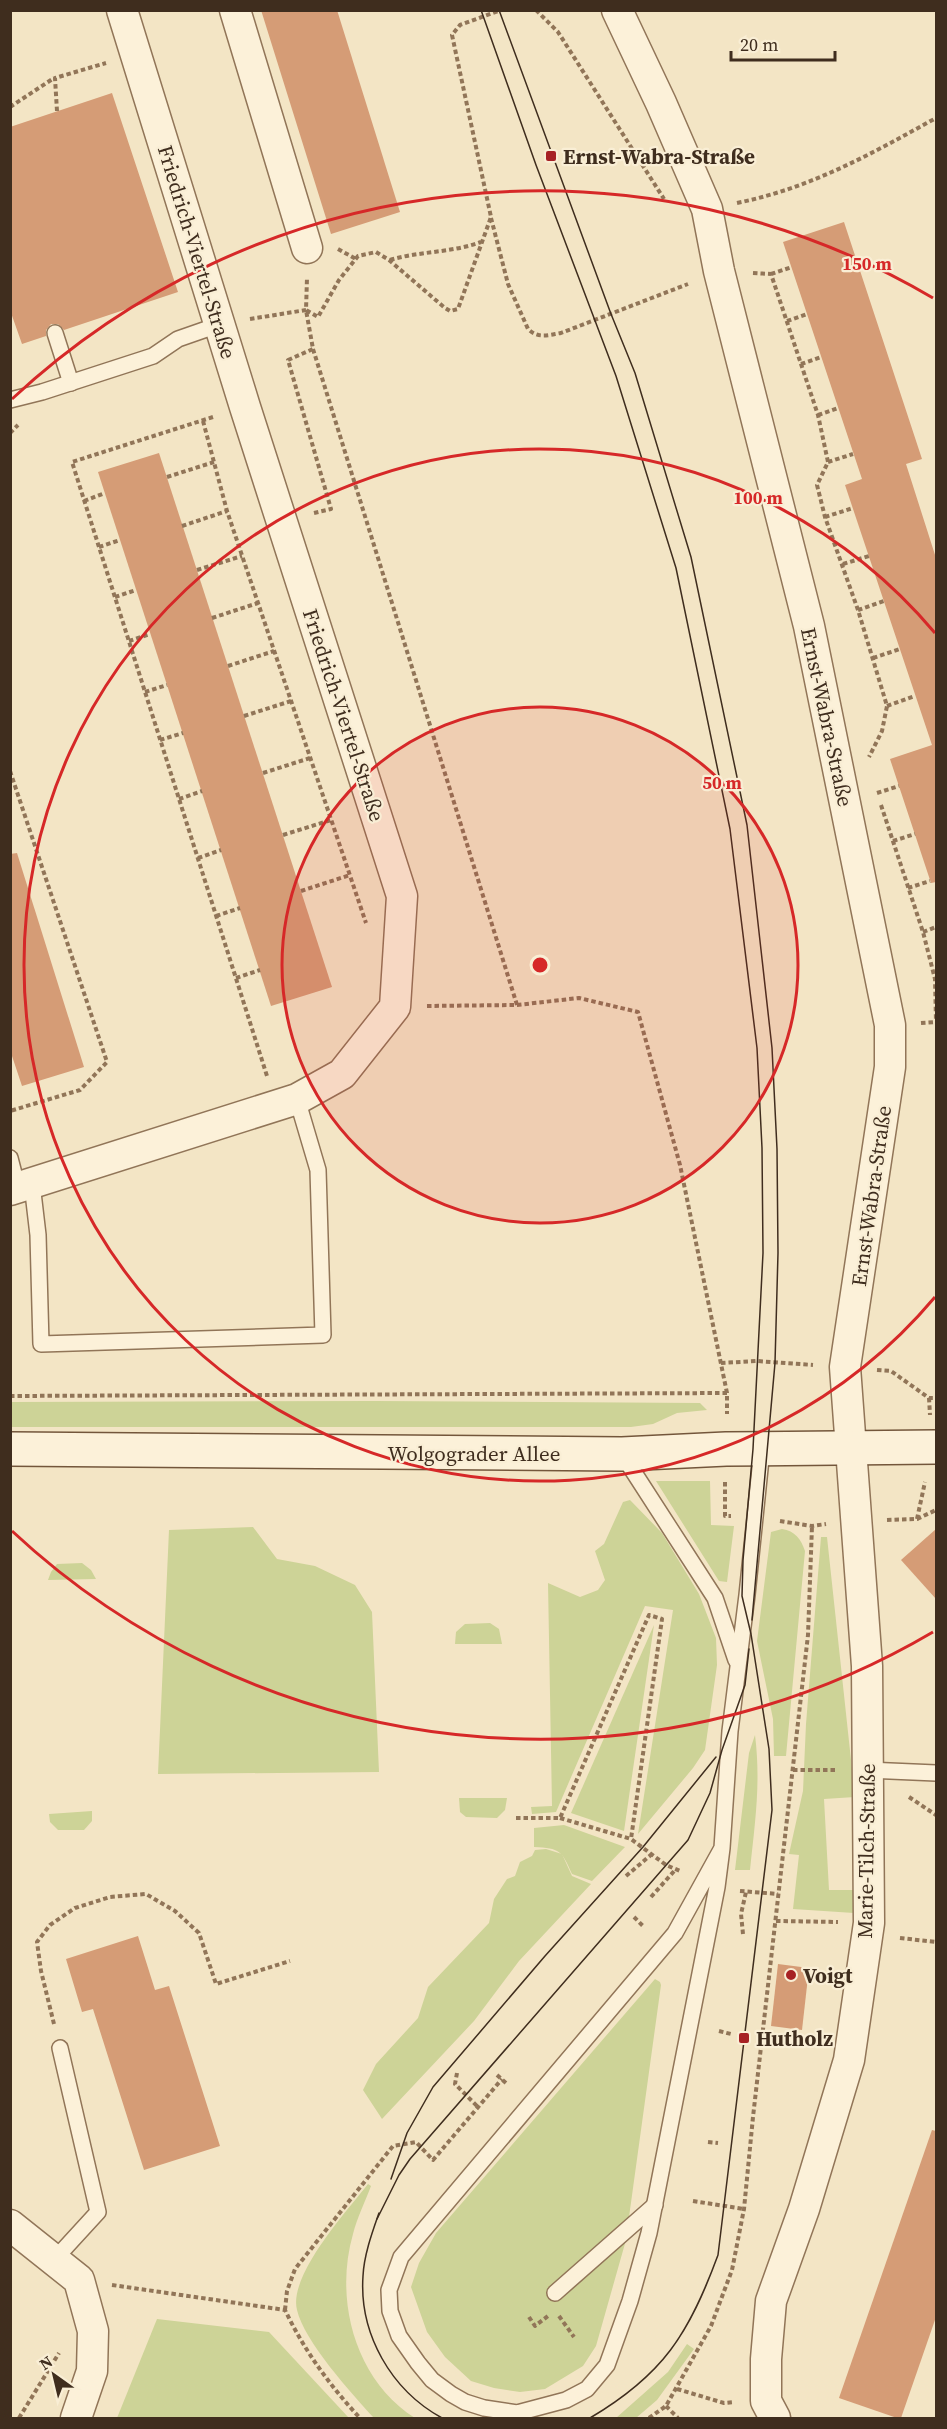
<svg xmlns="http://www.w3.org/2000/svg" width="947" height="2429" viewBox="0 0 947 2429" font-family="'Source Serif 4',serif">
  <style>
    .green { fill: #cdd397 }
    .building { fill: #d59c76 }
    .lines { fill: none; stroke-linecap: round; stroke-linejoin: round }
    .lane-casing { stroke: #917558; stroke-width: 18 }
    .street-casing { stroke: #917558; stroke-width: 33 }
    .secondary-casing { stroke: #73563b; stroke-width: 36 }
    .path { stroke: #917558; stroke-width: 4; stroke-dasharray: 4.5 3; stroke-linecap: butt }
    .lane { stroke: #fcf1d9; stroke-width: 15 }
    .street { stroke: #fcf1d9; stroke-width: 30 }
    .secondary { stroke: #fcf1d9; stroke-width: 33 }
    .tram { stroke: #3f2d1e; stroke-width: 1.5 }
    .ring { fill: none; stroke: #d62828; stroke-width: 3 }
    .poi-dot { fill: #a72124; stroke: #f9eed5; stroke-width: 2 }
    .labels { text-anchor: middle; dominant-baseline: central; stroke-width: 4.5; stroke-linejoin: round; paint-order: stroke }
    .poi-label { font-size: 21px; font-weight: bold; fill: #3f2d1e; stroke: #f9eed5; text-anchor: start }
    .street-label { font-size: 21px; fill: #3f2d1e; stroke: #f9eed5 }
    .centre { fill: #d62828; stroke: #f9eed5; stroke-width: 3 }
    .ring-label { font-size: 18px; text-anchor: middle; font-weight: bold; fill: #d62828; stroke: #f9eed5; stroke-width: 4.5; stroke-linejoin: round; paint-order: stroke }
  </style>
  <rect width="100%" height="100%" fill="#f3e5c5"/>
  <g class="green">
    <polygon points="375,1401 700,1403 707,1410 677,1413 653,1424 631,1427 11,1427 11,1402"/>
    <polygon points="656,1481 710,1481 711,1525 734,1526 727,1582 719,1581"/>
    <polygon points="630,1500 662,1533 699,1594 716,1638 717,1665 705,1750 693,1768 638,1834 673,1610 645,1606 556,1812 532,1814 531,1807 552,1806 548,1583 580,1597 598,1590 605,1580 595,1551 604,1544 623,1502"/>
    <polygon points="253,1527 277,1559 315,1566 355,1585 372,1612 379,1772 158,1774 169,1530"/>
    <path d="M782,1529C795,1531 801,1539 805,1551L786,1756H774L773,1719L757,1641L771,1532Z"/>
    <polygon points="821,1537 827,1537 855,1797 824,1799 829,1890 855,1890 854,1913 793,1909 799,1855 789,1854 803,1791 806,1724"/>
    <polygon points="82,1563 91,1570 96,1579 48,1580 51,1572 57,1564"/>
    <polygon points="490,1623 499,1629 502,1644 455,1644 456,1632 465,1624"/>
    <polygon points="654,1625 624,1831 571,1813"/>
    <path d="M755,1735C761,1783 755,1822 750,1870H735L749,1753Z"/>
    <polygon points="459,1798 507,1798 505,1810 497,1818 466,1817 460,1812"/>
    <polygon points="92,1811 92,1821 84,1830 58,1830 50,1822 49,1814"/>
    <path d="M564,1825L625,1847L592,1881L572,1874C562,1851 560,1848 534,1847V1828Z"/>
    <polygon points="546,1849 562,1854 572,1876 591,1884 519,1961 474,2021 382,2119 363,2090 376,2064 418,2018 428,1987 489,1923 494,1899 507,1879 515,1876 520,1862 532,1856 535,1850"/>
    <polygon points="655,1979 660,1982 661,1985 629,2217 548,2292 555,2301 626,2240 596,2346 583,2366 545,2389 520,2392 494,2388 471,2381 445,2357 427,2332 411,2287 419,2263 436,2233"/>
    <path d="M368,2184L371,2186C365,2202 357,2218 353,2234C334,2300 355,2380 415,2418H374C352,2394 304,2341 297,2310C288,2275 348,2210 368,2184Z"/>
    <polygon points="157,2319 269,2332 349,2418 117,2418"/>
    <polygon points="687,2344 694,2349 657,2400 636,2418 616,2418 668,2372"/>
  </g>
  <g class="building">
    <polygon points="261,10 337,10 400,212 331,234"/>
    <polygon points="112,93 178,292 64,330 58,324 51,324 46,330 46,336 22,344 10,310 10,127"/>
    <polygon points="844,222 922,459 906,464 936,558 936,882 931,883 890,759 932,745 845,485 862,479 783,242"/>
    <polygon points="159,453 332,987 271,1006 98,472"/>
    <polygon points="17,853 84,1067 22,1086 10,1050 10,854"/>
    <polygon points="936,1529 936,1599 901,1560"/>
    <polygon points="138,1936 155,1990 169,1986 220,2146 144,2170 93,2009 82,2012 66,1959"/>
    <polygon points="778,1964 809,1968 802,2030 771,2026"/>
    <polygon points="932,2130 936,2131 936,2317 901,2418 897,2418 839,2398"/>
  </g>
  <g class="lines">
    <g class="lane-casing">
      <g id="lane">
        <polyline points="55,333 71,383"/>
        <polyline points="10,400 42,392 153,356 178,339 221,324"/>
        <polyline points="10,1158 18,1189"/>
        <polyline points="32,1184 38,1235 41,1344 323,1335 318,1170 297,1099"/>
        <polyline points="622,1454 715,1598 736,1660"/>
        <polyline points="867,1770 936,1773"/>
        <polyline points="722,1848 675,1933 401,2257 389,2290 390,2311 399,2336 418,2363 432,2380 451,2394 465,2402 484,2408 517,2413 566,2400 587,2389 607,2365 630,2301 649,2233 717,1887 722,1848 730,1731 747,1595 762,1449"/>
        <polyline points="54,2260 98,2212 60,2048"/>
        <polyline points="555,2293 655,2205"/>
      </g>
    </g>
    <g class="street-casing">
      <g id="street">
        <polyline points="235,10 307,248"/>
        <polyline points="617,10 661,103 707,209 719,271 809,626 890,1025 890,1067 845,1367 867,1666 869,1923 849,2060 804,2209 771,2301 766,2359 766,2401 775,2418"/>
        <polyline points="10,1190 297,1099 342,1074 395,1007 402,896 245,407 122,10"/>
        <polyline points="10,2225 79,2280 93,2331 92,2371 76,2418"/>
      </g>
    </g>
    <g class="secondary-casing">
      <polyline id="secondary" points="10,1449 622,1454 726,1449 936,1447"/>
    </g>
    <g class="path">
      <polyline points="536,10 558,32 664,199"/>
      <polyline points="10,107 54,78"/>
      <polyline points="57,111 55,78 106,63"/>
      <path d="M737,203C811,188 871,154 936,118"/>
      <path d="M491,218L508,284L528,329C538,339 548,335 561,333L688,284"/>
      <polyline points="338,249 356,259"/>
      <path d="M390,260C420,251 451,253 481,242"/>
      <polyline points="753,273 771,274 818,415 828,462 817,485 825,517 858,610 887,706 882,731 869,757"/>
      <polyline points="771,274 792,267"/>
      <polyline points="250,319 306,310 307,278"/>
      <polyline points="787,321 807,314"/>
      <polyline points="313,349 517,1005"/>
      <polyline points="801,364 821,357"/>
      <polyline points="818,415 838,408"/>
      <polyline points="213,417 72,462 267,1076"/>
      <polyline points="203,421 227,511 366,923"/>
      <polyline points="10,433 18,425"/>
      <polyline points="828,462 853,454"/>
      <polyline points="167,477 214,462"/>
      <polyline points="84,501 105,493"/>
      <polyline points="314,513 331,509 288,360 313,349 306,310 318,317 339,280 358,256 376,252 389,260 445,308 450,311 458,309 491,217 452,35 460,25 501,10"/>
      <polyline points="825,517 853,508"/>
      <polyline points="182,526 227,511"/>
      <polyline points="99,547 120,540"/>
      <polyline points="843,564 869,556"/>
      <polyline points="197,570 242,556"/>
      <polyline points="115,597 136,590"/>
      <polyline points="858,610 884,601"/>
      <polyline points="212,618 258,603"/>
      <polyline points="129,641 150,634"/>
      <polyline points="873,658 900,649"/>
      <polyline points="228,666 274,651"/>
      <polyline points="145,692 167,685"/>
      <polyline points="887,706 915,696"/>
      <polyline points="244,716 291,701"/>
      <polyline points="160,740 183,733"/>
      <polyline points="10,771 107,1062 80,1090 10,1111"/>
      <polyline points="263,773 310,758"/>
      <polyline points="877,793 899,786"/>
      <polyline points="179,799 202,791"/>
      <polyline points="881,805 923,932 935,979 936,1021"/>
      <polyline points="283,835 331,820"/>
      <polyline points="893,841 915,834"/>
      <polyline points="198,858 221,850"/>
      <polyline points="908,888 930,881"/>
      <polyline points="301,891 350,875"/>
      <polyline points="216,916 240,908"/>
      <polyline points="923,932 936,927"/>
      <polyline points="236,978 260,970"/>
      <polyline points="427,1006 517,1005 579,998 638,1012 680,1165 727,1393 727,1414"/>
      <polyline points="921,1023 936,1022"/>
      <polyline points="10,1053 11,1053"/>
      <polyline points="721,1363 757,1361 813,1365"/>
      <polyline points="877,1370 891,1371 929,1398 936,1398"/>
      <polyline points="10,1396 727,1393"/>
      <polyline points="929,1398 930,1415"/>
      <polyline points="725,1482 725,1516 731,1516"/>
      <polyline points="917,1519 936,1510"/>
      <polyline points="887,1520 917,1519 925,1482"/>
      <polyline points="780,1521 812,1526 826,1524"/>
      <polyline points="793,1770 835,1770"/>
      <polyline points="909,1797 936,1815"/>
      <polyline points="516,1818 560,1818 649,1615 662,1619 631,1839 666,1865 680,1871"/>
      <polyline points="560,1818 631,1839"/>
      <polyline points="626,1876 652,1854"/>
      <polyline points="740,1891 778,1894"/>
      <polyline points="651,1897 676,1869"/>
      <polyline points="634,1917 643,1926"/>
      <polyline points="776,1921 838,1922"/>
      <polyline points="743,1934 741,1914 746,1892"/>
      <polyline points="900,1938 936,1942"/>
      <polyline points="54,2024 41,1971 37,1942 50,1925 75,1908 110,1897 146,1894 175,1911 199,1933 216,1984 290,1961"/>
      <polyline points="719,2031 731,2034"/>
      <polyline points="457,2073 455,2084 479,2108"/>
      <polyline points="497,2075 507,2084"/>
      <polyline points="708,2142 718,2143"/>
      <polyline points="693,2201 744,2209"/>
      <path d="M112,2285L285,2310C304,2350 330,2386 360,2418"/>
      <polyline points="285,2310 287,2291 295,2269 393,2146 416,2142 433,2160 502,2079"/>
      <polyline points="559,2316 574,2337"/>
      <polyline points="529,2317 535,2326 548,2316"/>
      <polyline points="677,2389 724,2403 734,2402"/>
      <polyline points="666,2406 678,2418"/>
      <polyline points="19,2418 59,2353"/>
      <polyline points="649,2418 666,2406 711,2326 732,2270 744,2209 753,2117 808,1635 812,1526"/>
    </g>
    <use href="#lane" class="lane"/>
    <use href="#street" class="street"/>
    <use href="#secondary" class="secondary"/>
    <g class="tram">
      <path d="M481,10L536,165L616,376L676,568L730,829L757,1048L762,1148L763,1253L753,1449L743,1560L742,1596L751,1634L769,1749L772,1810L718,2255C689,2334 663,2375 590,2418"/>
      <polyline points="499,10 611,314 635,373 691,557 747,825 772,1048 777,1149 778,1253 775,1363 752,1620"/>
      <polyline points="391,2179 407,2133 433,2087 545,1956 643,1847 716,1757"/>
      <path d="M379,2213C372,2233 364,2255 363,2276C359,2334 391,2390 442,2418"/>
      <polyline points="377,2219 399,2175 410,2159 688,1840 710,1793 722,1750 745,1685 749,1649"/>
    </g>
  </g>
  <circle cx="540" cy="965" r="258" fill="#d62828" fill-opacity=".12"/>
  <g class="ring">
    <circle cx="540" cy="965" r="258"/>
    <path d="M935 1297A516 516 0 1 1 935 633"/>
    <path d="M933 1632A774 774 0 0 1 12 1531M12 399A774 774 0 0 1 933 298"/>
  </g>
  <g class="poi-dot">
    <rect x="545" y="150" width="12" height="12" rx="3"/>
    <circle cx="791" cy="1975" r="6"/>
    <rect x="738" y="2032" width="12" height="12" rx="3"/>
  </g>
  <g class="labels">
    <g class="poi-label">
      <text x="563" y="156">Ernst-Wabra-Straße</text>
      <text x="803" y="1975">Voigt</text>
      <text x="756" y="2038">Hutholz</text>
    </g>
    <g class="street-label">
      <text transform="translate(197 252) rotate(73)">Friedrich-Viertel-Straße</text>
      <text transform="translate(344 715) rotate(72)">Friedrich-Viertel-Straße</text>
      <text transform="translate(827 717) rotate(78)">Ernst-Wabra-Straße</text>
      <text transform="translate(871 1196) rotate(-82)">Ernst-Wabra-Straße</text>
      <text x="474" y="1453">Wolgograder Allee</text>
      <text transform="translate(866 1851) rotate(-89)">Marie-Tilch-Straße</text>
    </g>
  </g>
  <circle cx="540" cy="965" r="9" class="centre"/>
  <g class="ring-label">
    <text x="867" y="270">150 m</text>
    <text x="758" y="504">100 m</text>
    <text x="722" y="789">50 m</text>
  </g>
  <rect width="947" height="2429" fill="none" stroke="#3f2d1e" stroke-width="24"/>
  <g transform="translate(54 2375) rotate(326)" stroke="#f9eed5" stroke-width="4.5" paint-order="stroke">
  <path d="M0-4.5L10 22L0 15L-10 22Z" fill="#3f2d1e"/>
  <text y="-9" font-size="16" font-weight="bold" text-anchor="middle" fill="#3f2d1e">N</text>
  </g>
  <path d="M731 51v9h104v-9" fill="none" stroke="#3f2d1e" stroke-width="3"/>
  <text x="740" y="51" font-size="18" fill="#3f2d1e" stroke="#f9eed5" stroke-width="4.5" paint-order="stroke">20 m</text>
</svg>
